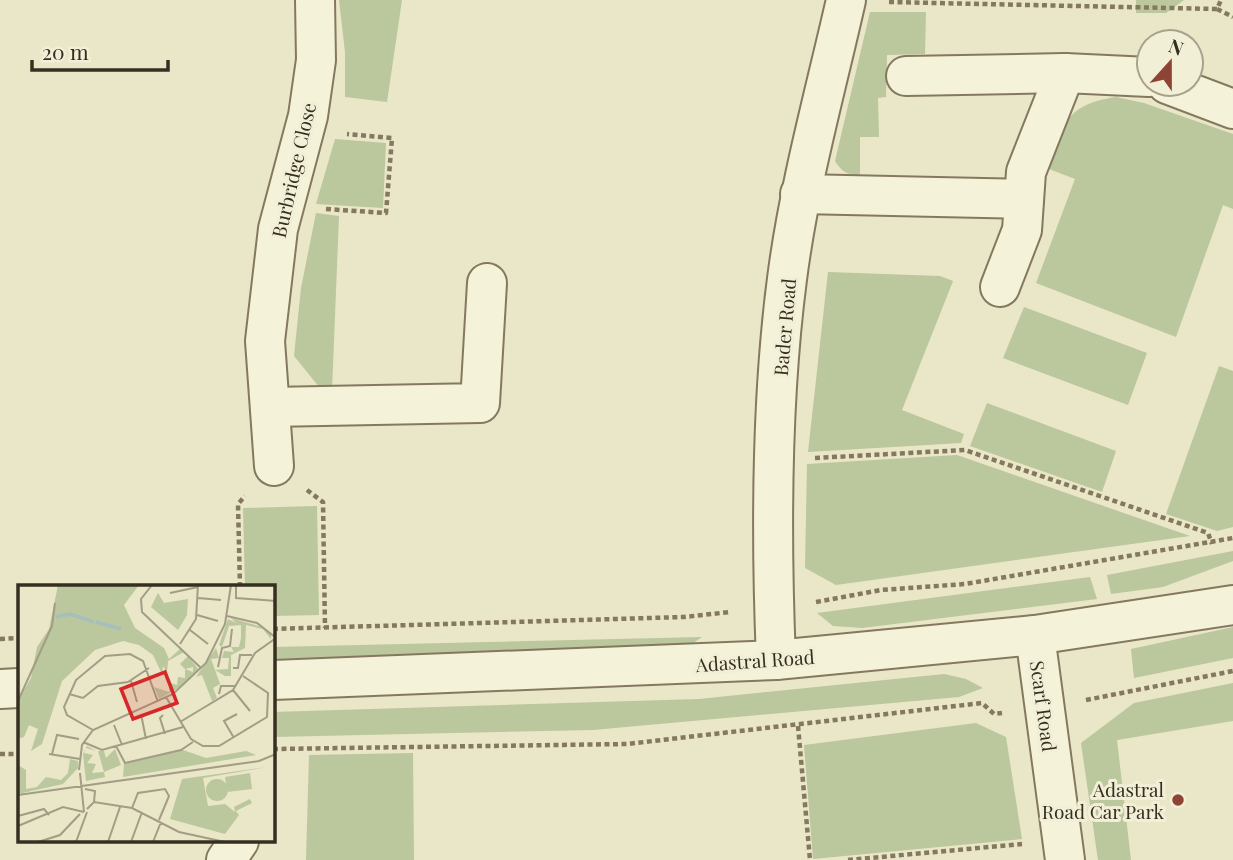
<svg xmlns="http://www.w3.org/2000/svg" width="1233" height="860" viewBox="0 0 1233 860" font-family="'Playfair Display',serif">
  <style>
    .green { fill: #bbc79d }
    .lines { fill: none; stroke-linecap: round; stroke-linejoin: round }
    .minor-casing { stroke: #84795f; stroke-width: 42 }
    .path { stroke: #84795f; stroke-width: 4.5; stroke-dasharray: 5 3.5; stroke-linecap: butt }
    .minor { stroke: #f5f2da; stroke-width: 38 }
    .poi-dot { fill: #8d4435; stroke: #f2efd7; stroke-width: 2.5 }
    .labels { text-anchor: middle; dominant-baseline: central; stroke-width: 6; stroke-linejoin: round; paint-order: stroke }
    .street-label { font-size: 19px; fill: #362f21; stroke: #f2efd7 }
    .poi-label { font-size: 19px; fill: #362f21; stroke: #f2efd7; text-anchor: end }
    .inset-river { fill: none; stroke: #a8bebc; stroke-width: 3.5 }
    .inset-road { fill: none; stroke: #a29d85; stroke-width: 2 }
    .view { fill: #d62828; fill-opacity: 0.15; stroke: #d62828; stroke-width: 3.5 }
    .inset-edge { fill: none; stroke: #362f21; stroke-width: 3.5 }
  </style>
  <rect width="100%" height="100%" fill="#eae6c8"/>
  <g class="green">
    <polygon points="339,0 402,0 387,102 345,97 345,52"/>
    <polygon points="1136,0 1184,0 1166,13 1136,13"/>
    <path d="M870,12H926L925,54L887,55L886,97L878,98L879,137H860V175C847,175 842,172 835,161Z"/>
    <path d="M1116,97L1144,103L1233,134V209L1223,205L1176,337L1036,283L1075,179L1049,169C1064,124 1064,105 1116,97Z"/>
    <polygon points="335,139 386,143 383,208 316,204"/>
    <polygon points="316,213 339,216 332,391 320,388 294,356 301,288"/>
    <polygon points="828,272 940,276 953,281 902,410 964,434 961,443 808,452"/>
    <polygon points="1024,307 1147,353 1128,405 1003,358"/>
    <polygon points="1219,366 1233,371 1233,527 1217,531 1166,514"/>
    <polygon points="987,403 1116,451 1102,492 970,446"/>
    <polygon points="957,455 1190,536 836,585 805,568 807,464"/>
    <polygon points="317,506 319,615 273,616 273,587 245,587 243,508"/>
    <polygon points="1233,551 1233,561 1163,587 1111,594 1107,575"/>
    <polygon points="1090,577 1097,599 862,628 833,626 817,613"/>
    <polygon points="1233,627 1233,658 1134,678 1131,649"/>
    <polygon points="702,637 689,646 669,650 273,659 273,647"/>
    <polygon points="944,674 966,679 983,688 959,697 593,730 273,737 273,712 699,699"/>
    <polygon points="1233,683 1233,721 1117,740 1131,860 1098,860 1081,743 1134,703"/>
    <polygon points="976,723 1006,737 1022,839 813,859 804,745"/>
    <polygon points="413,753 414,860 306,860 309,755"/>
  </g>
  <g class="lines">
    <g class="minor-casing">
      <g id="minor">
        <polyline points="906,76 1065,73 1149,77"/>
        <polyline points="1167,84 1233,109"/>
        <polyline points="800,194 1024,199"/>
        <polyline points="1000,287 1022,230 1026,172 1065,73"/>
        <polyline points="270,407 480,403 487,283"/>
        <polyline points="274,466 265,341 278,229 308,116 316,60 315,0"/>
        <polyline points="1035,635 1065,860"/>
        <path d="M776,660C771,538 771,401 787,279C799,185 825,93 846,0"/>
        <polyline points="273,680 776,660 1035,635 1233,605"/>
        <polyline points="0,689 19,688"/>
        <polyline points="226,860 239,841"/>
      </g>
    </g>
    <g class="path">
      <polyline points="889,2 1217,9 1221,0"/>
      <polyline points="1217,9 1233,17"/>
      <polyline points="326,209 386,213 392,138 347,134"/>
      <polyline points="815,458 965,450 1208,533 1212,544"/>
      <polyline points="307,490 323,502 325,628"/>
      <polyline points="240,587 238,504 245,496"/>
      <polyline points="816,602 881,590 965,584 1233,538"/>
      <polyline points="273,629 684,617 730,612"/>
      <polyline points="0,639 19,638"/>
      <polyline points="1086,700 1233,671"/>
      <polyline points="798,726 810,860"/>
      <polyline points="273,749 627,744 982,703 994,714 1002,713"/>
      <polyline points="0,754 19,754"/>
      <polyline points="848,860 1022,844"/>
    </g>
    <use href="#minor" class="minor"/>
  </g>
  <circle class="poi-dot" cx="1178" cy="800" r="7"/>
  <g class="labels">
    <g class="street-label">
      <text transform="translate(293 170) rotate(-77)">Burbridge Close</text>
      <text transform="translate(784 327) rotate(-85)">Bader Road</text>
      <text transform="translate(755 660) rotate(-4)">Adastral Road</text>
      <text transform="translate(1044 706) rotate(82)">Scarf Road</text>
    </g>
    <g class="poi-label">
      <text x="1164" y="789">Adastral<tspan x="1164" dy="22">Road Car Park</tspan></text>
    </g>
  </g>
  <g transform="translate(18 585)">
    <rect width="257" height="257" fill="#eae6c8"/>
    <path d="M40,0H121L106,20L117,43L146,63L151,74L163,63L166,67L150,76L149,88L145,81L144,89L135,70L121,60L105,56L77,65L44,96L24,159L13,166L20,144L11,140L6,152L0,154V116L13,93L19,62L31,44ZM140,8L146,18L170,14L169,30L160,45L133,22ZM213,33L244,42L253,50V54L245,44L228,40L227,63L213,70V91H207L197,85L210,84L211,73H204L206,66L216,67L213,62H221L223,53V40L211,41L204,62L201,60L210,34L218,38ZM198,63L201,73L193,74L202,99L195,103L199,113L194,116L184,90L178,92ZM170,71L181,85L164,101L141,114L136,102L151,107L152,98L159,100L160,92L167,93V84L175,87V82L167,84L162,79ZM69,161L78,166L68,163L66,168L75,170L69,178L78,179L74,188L86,187L80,166H86L88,173L97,164L103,180L86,187L87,192L68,196L65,169ZM165,165L188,173L228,166L238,170L105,192L106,179ZM52,174L60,176V183L45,199L0,209V180L8,185V204L19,202L28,192L43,195L50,188ZM249,182L185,193L190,221L207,219L217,227L216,222L232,214L234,218L218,226L221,230L207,249L152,234L164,194ZM232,188L234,204L209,207L207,192ZM188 205a11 11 0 1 1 22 0a11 11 0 1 1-22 0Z" fill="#bbc79d"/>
    <path class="inset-river" d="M38,32L52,29L76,37M78,37L103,44"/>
    <path class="inset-road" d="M134,0L123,14L124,27L183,83M218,1V13L258,16M152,8L180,2M180,13L203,15M179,30L200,36M209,31L239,38L257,52M172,45L190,59M162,59L178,34L180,0M200,82L204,63L212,61L214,44M215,83H220L222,70H234M113,96L119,117M215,105L232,126M51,109L65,113L80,101L110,97L131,83M201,109L203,101H217M148,112L173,154L185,161H201L249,132L250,108L225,91M0,116L34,41L37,18M123,129L128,154M145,130L142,133L147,149M162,137L215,105L237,68L258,53M96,140L104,160M75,145L49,130L46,122L58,95L87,71L112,69L125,76L140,117M216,153L206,136L219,129M65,157L84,165L165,142M98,161L107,178L163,165L175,157M31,169L62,174M34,169L39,150L61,154M61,185L64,160L75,145L155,109L188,78L207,39L213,0M62,188L66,227M67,204L77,206L76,217M0,210L241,176L258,169M114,223L120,208L147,204L151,211L141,235M69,224L76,217L114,223L161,247L207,257M0,231L26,224L31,230M0,241L45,222L66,227M20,257L42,250L62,229M58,257L69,227M90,257L102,222M113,257L124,227M135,257L143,237"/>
    <path class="view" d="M147,87L159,118L115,134L103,104Z"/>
    <rect width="257" height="257" class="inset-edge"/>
  </g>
  <g transform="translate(1170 63) rotate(21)"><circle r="33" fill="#f2efd7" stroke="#a7a28e" stroke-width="2"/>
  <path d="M0-5L12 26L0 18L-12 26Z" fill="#8d4435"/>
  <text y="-10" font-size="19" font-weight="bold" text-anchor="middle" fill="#362f21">N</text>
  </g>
  <path d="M32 60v10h136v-10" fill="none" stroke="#362f21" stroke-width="3.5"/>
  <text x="42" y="60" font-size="21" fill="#362f21" stroke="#f2efd7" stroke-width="5" paint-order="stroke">20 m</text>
</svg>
